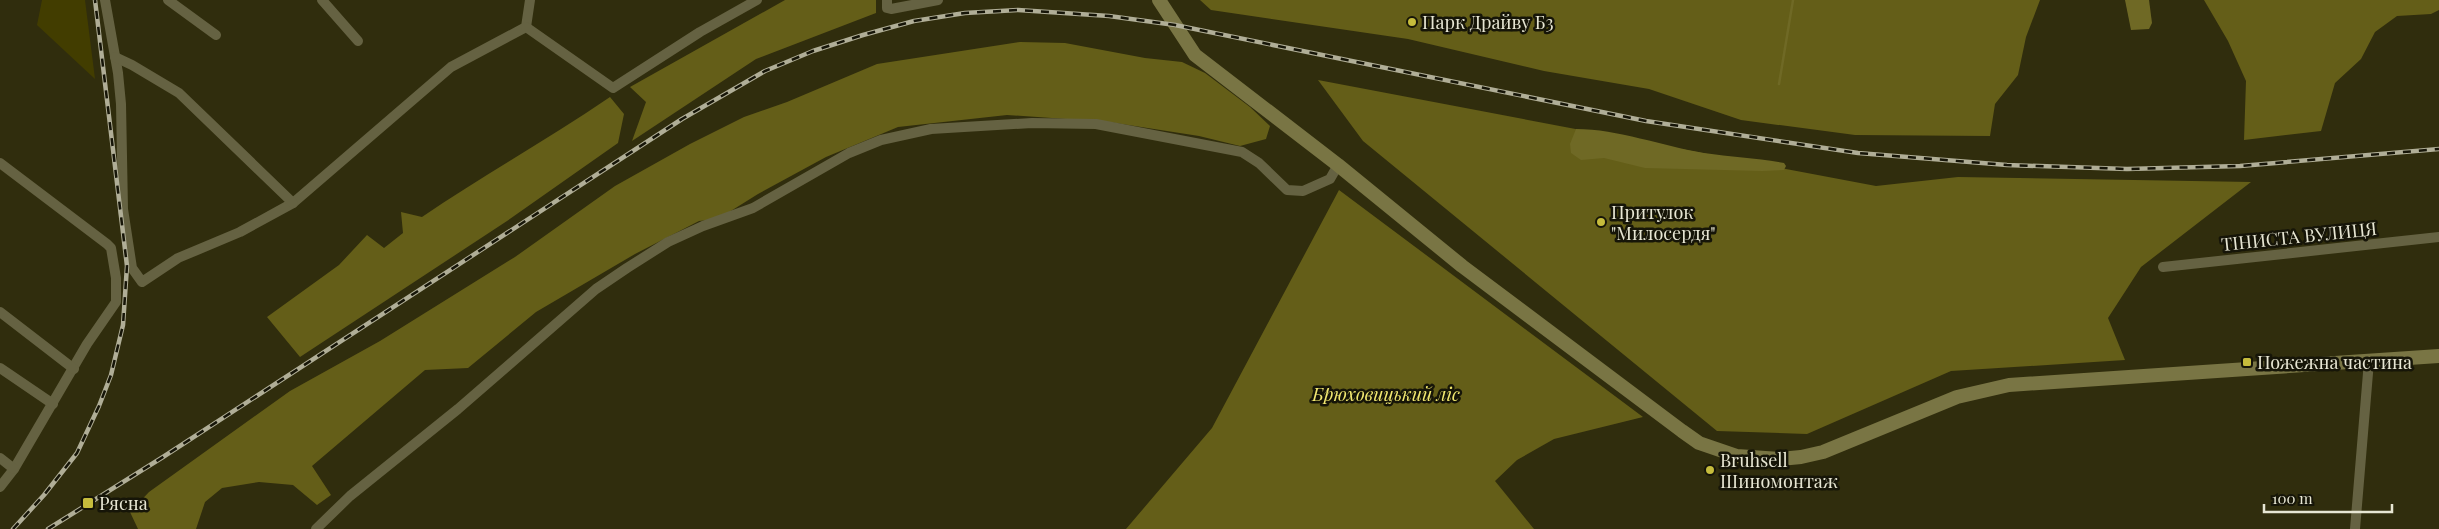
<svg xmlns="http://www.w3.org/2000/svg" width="2439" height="529" viewBox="0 0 2439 529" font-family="'Playfair Display',serif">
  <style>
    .green { fill: #423d00 }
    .forest { fill: #645e18 }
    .water { fill: #6f6925 }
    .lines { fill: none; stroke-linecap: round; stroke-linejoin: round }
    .stream { stroke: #6f6925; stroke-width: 2.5 }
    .minor { stroke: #656242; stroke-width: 10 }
    .secondary { stroke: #797544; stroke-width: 14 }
    .rail-casing { stroke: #b0ae97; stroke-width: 4.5 }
    .rail { stroke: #161508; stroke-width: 2.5; stroke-dasharray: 8; stroke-linecap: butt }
    .poi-dot { fill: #c6bc3c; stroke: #161508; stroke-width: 2 }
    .labels { text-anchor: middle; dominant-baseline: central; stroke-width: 5; stroke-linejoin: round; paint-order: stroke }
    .poi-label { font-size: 18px; fill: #e7e6d3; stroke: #161508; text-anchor: start }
    .street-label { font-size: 18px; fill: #e7e6d3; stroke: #161508 }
    .park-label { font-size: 18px; font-style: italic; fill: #f3e971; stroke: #161508 }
  </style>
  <rect width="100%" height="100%" fill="#302d0d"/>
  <polygon class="green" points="42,0 85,0 95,79 37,25"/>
  <g class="forest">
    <polygon points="785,0 876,0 876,13 756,59 632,141 646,102 630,87"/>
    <polygon points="1200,0 2040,0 2026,37 2018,75 1995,104 1990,136 1855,135 1741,120 1649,89 1544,71 1408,39 1211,10"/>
    <polygon points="2204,0 2439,0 2439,10 2431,14 2397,16 2375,32 2361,59 2335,83 2321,131 2244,140 2246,81 2228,41"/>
    <polygon points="1020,42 1065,43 1145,58 1182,62 1205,73 1250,107 1270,126 1266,139 1240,146 1199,136 1109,122 1007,115 898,127 826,157 758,194 718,219 699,221 635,254 536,312 468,368 425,370 312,466 331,495 317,505 293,485 259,482 222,488 205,502 196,529 138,529 130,512 149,492 290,391 380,341 515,257 615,186 690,144 744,117 787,102 877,64"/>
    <polygon points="1318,80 1876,186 1958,177 2251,182 2141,267 2108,318 2125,360 1951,371 1807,434 1717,431 1363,141"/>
    <path d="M610,97L624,114L618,143L507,221L300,357L267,317L339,265L367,235L384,248L403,233L401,212L422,217C483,175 549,139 610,97Z"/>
    <polygon points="1339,190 1643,417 1554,439 1517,460 1495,481 1534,529 1126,529 1212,428"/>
  </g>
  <g class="water">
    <polygon points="2125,0 2149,0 2152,23 2149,29 2131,30"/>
    <path d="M1576,129C1618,129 1662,146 1704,153C1731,157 1758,158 1784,163L1786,166L1784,170L1762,171L1645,168L1604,158L1581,160L1571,153L1570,144Z"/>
  </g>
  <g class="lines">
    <polyline class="stream" points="1779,84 1793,0"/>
    <g class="minor">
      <polyline points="105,0 118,73 121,104 123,209 132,268 142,282 178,258 240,232 293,203 451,67 526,27 530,0"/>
      <polyline points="168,0 216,35"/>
      <polyline points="322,0 358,41"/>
      <polyline points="887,0 887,8 891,9 938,0"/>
      <polyline points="526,27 613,88 700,32 757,0"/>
      <polyline points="115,57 132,65 179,93 293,203"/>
      <polyline points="0,163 107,244 111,248 116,278 116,302 87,344 14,469 0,487"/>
      <polyline points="2163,267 2439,237"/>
      <polyline points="0,312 74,369"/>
      <polyline points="0,368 53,404"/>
      <polyline points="0,458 14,469"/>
      <polyline points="316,529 350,496 458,409 596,289 627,268 668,242 703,226 753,208 849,153 881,140 931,129 1032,123 1096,124 1242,152 1259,163 1287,190 1303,191 1330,179 1338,165"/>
      <polyline points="2355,529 2369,361"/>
    </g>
    <polyline class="secondary" points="1159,0 1195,55 1338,165 1462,266 1682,431 1699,443 1737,456 1780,459 1801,457 1823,452 1957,397 2009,385 2439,356"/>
    <g class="rail-casing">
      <g id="rail">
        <polyline points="13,529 44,495 77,453 99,406 111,375 123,325 127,266 95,0"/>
        <polyline points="48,529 163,457 682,119 765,71 813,51 863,35 914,21 965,13 1018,10 1109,16 1175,25 1646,121 1858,153 2007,165 2127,169 2240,166 2439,149"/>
      </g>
    </g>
    <use href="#rail" class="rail"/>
  </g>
  <g class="poi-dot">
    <circle cx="1412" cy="22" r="5"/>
    <circle cx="1601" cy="222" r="5"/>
    <rect x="2242" y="357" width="10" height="10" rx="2.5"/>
    <circle cx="1710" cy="470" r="5"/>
    <rect x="82" y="497" width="12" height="12" rx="2.5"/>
  </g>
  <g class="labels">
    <g class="poi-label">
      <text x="1422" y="22">Парк Драйву Б3</text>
      <text x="1611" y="212">Притулок<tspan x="1611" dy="21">"Милосердя"</tspan></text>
      <text x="2257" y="362">Пожежна частина</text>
      <text x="1720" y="460">Bruhsell<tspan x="1720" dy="21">Шиномонтаж</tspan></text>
      <text x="99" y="503">Рясна</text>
    </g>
    <g class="street-label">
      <text transform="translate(2299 236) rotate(-6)">ТІНИСТА ВУЛИЦЯ</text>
    </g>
    <g class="park-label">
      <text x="1386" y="394">Брюховицький ліс</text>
    </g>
  </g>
  <path d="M2264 504v8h128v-8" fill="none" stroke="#e7e6d3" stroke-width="2.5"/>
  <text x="2272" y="504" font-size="15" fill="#e7e6d3" stroke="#161508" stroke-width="4" paint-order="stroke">100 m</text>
</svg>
